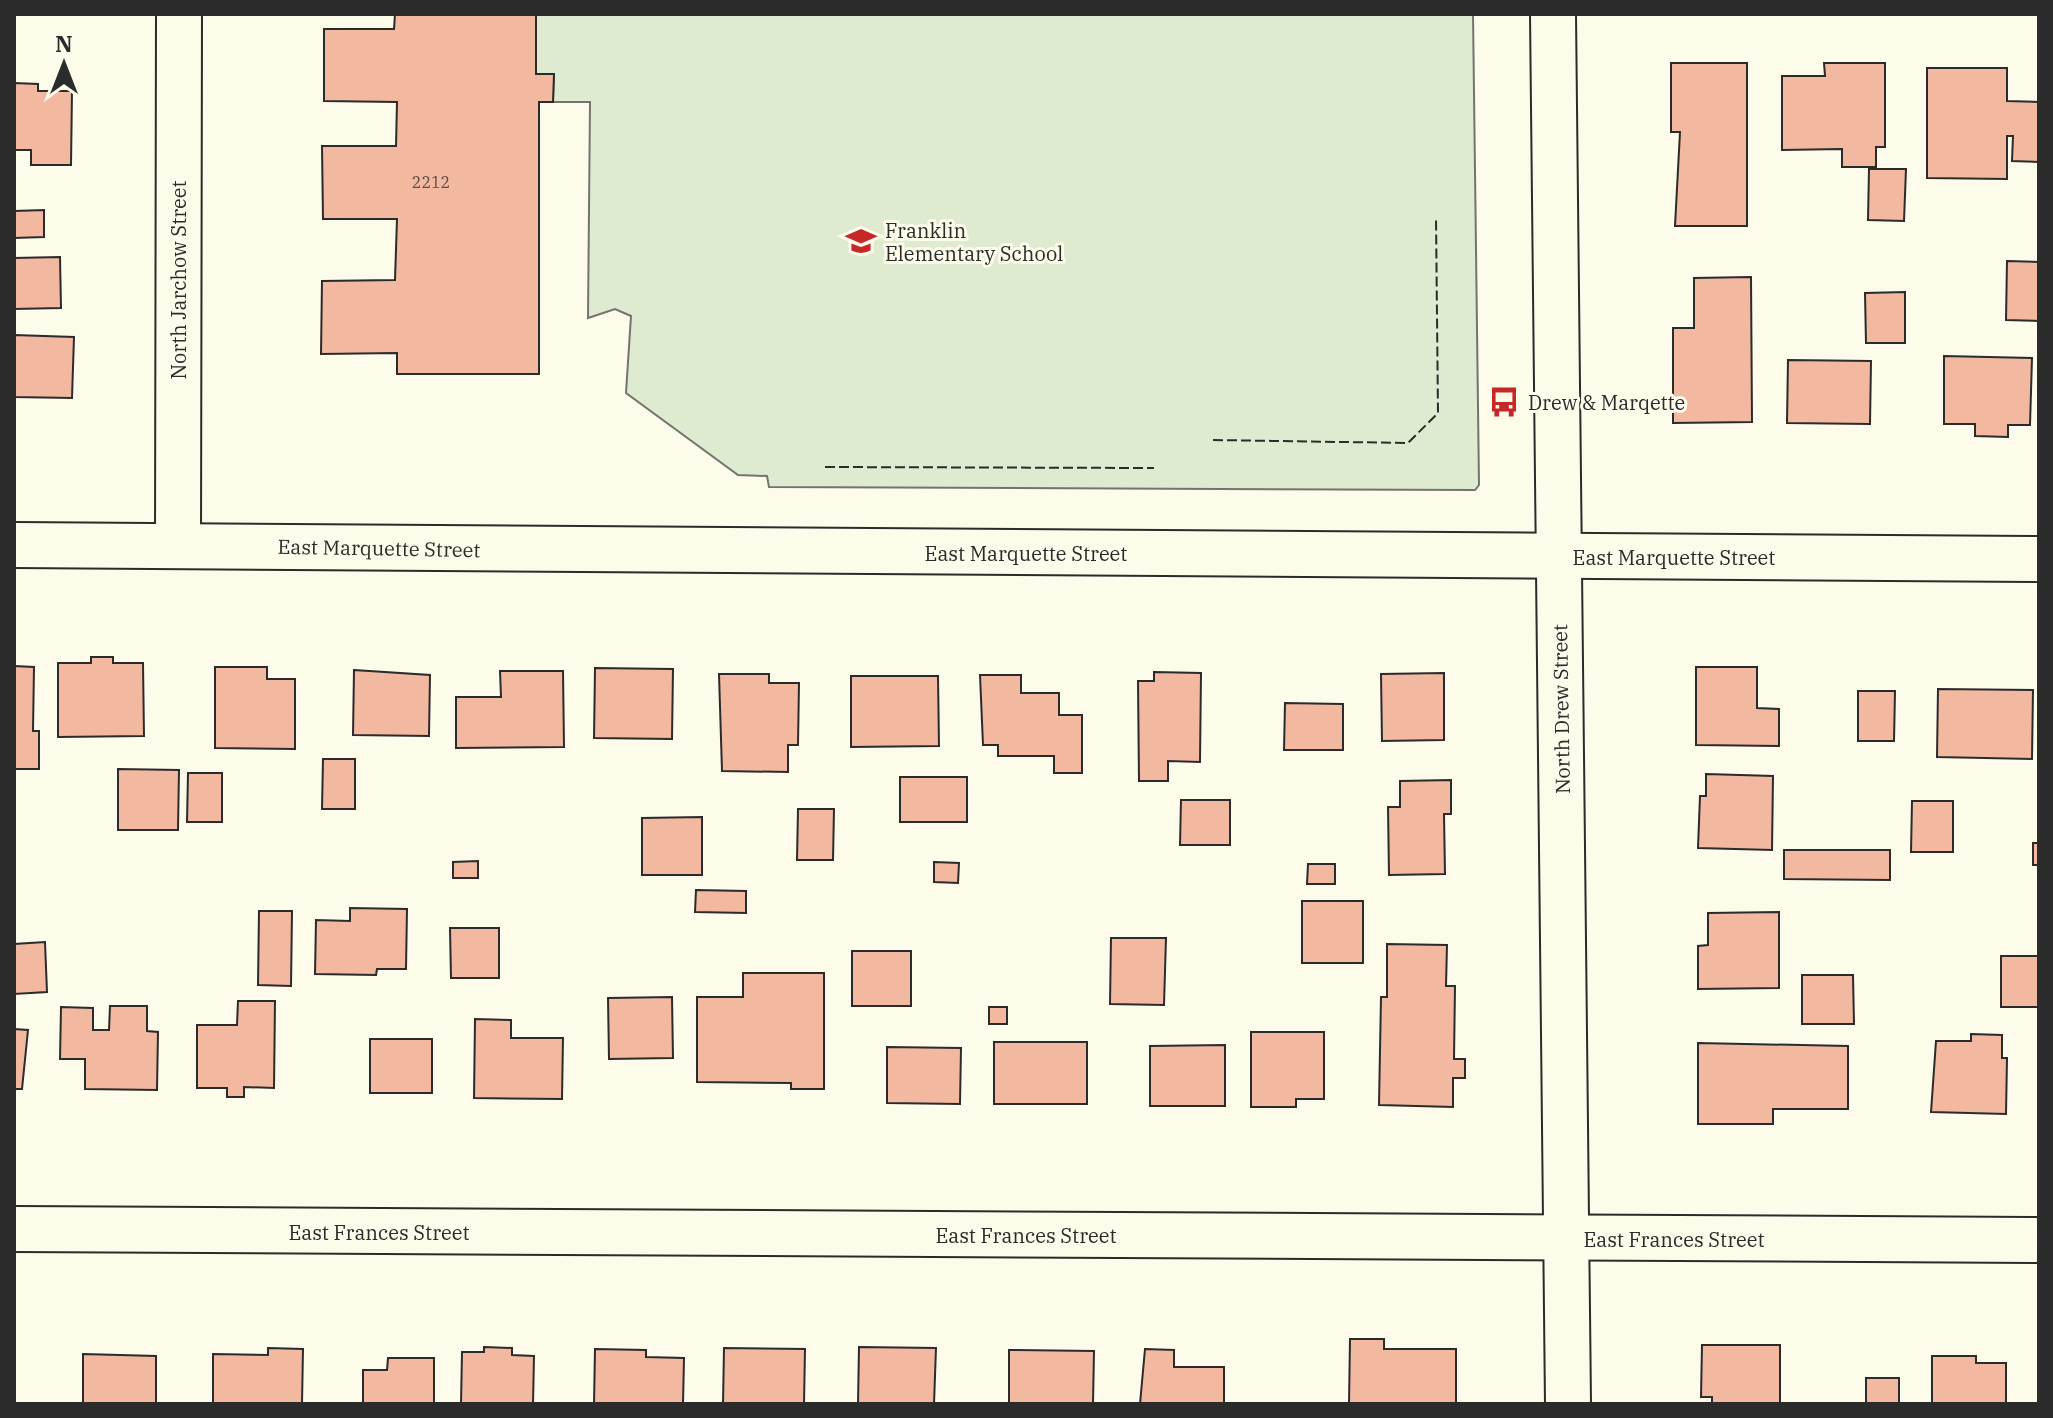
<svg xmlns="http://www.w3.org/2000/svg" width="2053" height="1418" viewBox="0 0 2053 1418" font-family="'IBM Plex Serif',serif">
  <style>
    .green { fill: #deebd1; stroke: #74746e; stroke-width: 2 }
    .building { fill: #f2b8a0; stroke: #2b2b2b; stroke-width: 2 }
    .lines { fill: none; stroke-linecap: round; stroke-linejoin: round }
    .street-casing { stroke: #2b2b2b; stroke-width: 48 }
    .street { stroke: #fdfbea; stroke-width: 44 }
    .fence { stroke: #2b2b2b; stroke-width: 2; stroke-dasharray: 10 4; stroke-linecap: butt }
    .labels { text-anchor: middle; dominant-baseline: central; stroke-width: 6; stroke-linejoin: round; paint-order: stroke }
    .number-label { font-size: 16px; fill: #5d4e48 }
    .poi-label { font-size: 20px; fill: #2b2b2b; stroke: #fdfbea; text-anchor: start }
    .street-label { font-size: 20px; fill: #2b2b2b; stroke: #fdfbea }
  </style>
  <rect width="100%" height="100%" fill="#fdfbea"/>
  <polygon class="green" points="536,14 1473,14 1479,485 1475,490 769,487 767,476 738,475 626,393 631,316 615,309 588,318 590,102 553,102 554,74 536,74"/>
  <g class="building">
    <polygon points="395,14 536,14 536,74 554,74 553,102 539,102 539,374 397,374 397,353 321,354 322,281 395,280 397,219 323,219 322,146 396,146 397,102 324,101 324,29 394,29"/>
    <polygon points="1671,63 1747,63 1747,226 1675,226 1680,132 1671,132"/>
    <polygon points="1824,63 1885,63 1885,147 1876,147 1876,167 1842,167 1842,149 1782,150 1782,76 1825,76"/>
    <polygon points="1927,68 2007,68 2007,101 2039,102 2039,162 2012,161 2013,136 2007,136 2007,179 1927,178"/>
    <polygon points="14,83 38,84 38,91 72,91 71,165 31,165 31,150 14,150"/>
    <polygon points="1869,169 1906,169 1904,221 1868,220"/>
    <polygon points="44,210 44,237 14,238 14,211"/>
    <polygon points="60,257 61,308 14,309 14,258"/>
    <polygon points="2007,261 2039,262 2039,321 2006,320"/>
    <polygon points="1751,277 1752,422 1673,423 1673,328 1694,328 1694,278"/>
    <polygon points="1905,292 1905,343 1866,343 1865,293"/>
    <polygon points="14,335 74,337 72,398 14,397"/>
    <polygon points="1944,356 2032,358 2030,425 2008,425 2008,437 1975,436 1975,424 1944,424"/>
    <polygon points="1788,360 1871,361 1870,424 1787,423"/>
    <polygon points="91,657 113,657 113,663 143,663 144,736 58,737 58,663 91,663"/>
    <polygon points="14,666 34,667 33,731 39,731 39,769 14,769"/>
    <polygon points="215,667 267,667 267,679 295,679 295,749 215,748"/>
    <polygon points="1696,667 1757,667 1757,708 1779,709 1779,746 1696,745"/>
    <polygon points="595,668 673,669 672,739 594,738"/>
    <polygon points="354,670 430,675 429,736 353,735"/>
    <polygon points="500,671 563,671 564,747 456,748 456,697 501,697"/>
    <polygon points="1154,672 1201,673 1200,762 1168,761 1168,781 1139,781 1138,681 1154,681"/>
    <polygon points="1444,673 1444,740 1382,741 1381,674"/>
    <polygon points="719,674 769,674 769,683 799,683 798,745 788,745 788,772 722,771"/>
    <polygon points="980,675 1021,675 1021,693 1059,693 1059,715 1082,715 1082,773 1054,773 1054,756 998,756 998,745 983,745"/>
    <polygon points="851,676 938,676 939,746 851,747"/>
    <polygon points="1938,689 2033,690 2032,759 1937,757"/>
    <polygon points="1858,691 1895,691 1894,741 1858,741"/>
    <polygon points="1285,703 1343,704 1343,750 1284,750"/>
    <polygon points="323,759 355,759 355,809 322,809"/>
    <polygon points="118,769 179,770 178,830 118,830"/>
    <polygon points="188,773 222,773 222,822 187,822"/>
    <polygon points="1706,774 1773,776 1772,850 1698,848 1700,796 1706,796"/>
    <rect x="900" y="777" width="67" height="45"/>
    <polygon points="1451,780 1451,814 1444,814 1445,874 1389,875 1388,807 1400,807 1400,781"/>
    <polygon points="1181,800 1230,800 1230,845 1180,845"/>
    <polygon points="1912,801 1953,801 1953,852 1911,852"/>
    <polygon points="798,809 834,809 833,860 797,860"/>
    <polygon points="702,817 702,875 642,875 642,818"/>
    <rect x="2033" y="843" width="6" height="22"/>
    <polygon points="1784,850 1890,850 1890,880 1784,879"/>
    <polygon points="478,861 478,878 453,878 453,862"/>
    <polygon points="934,862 959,863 958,883 934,882"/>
    <polygon points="1308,864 1335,864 1335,884 1307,884"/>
    <polygon points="696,890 746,891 746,913 695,912"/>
    <rect x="1302" y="901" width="61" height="62"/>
    <polygon points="350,908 407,909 406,969 377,969 376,975 315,974 316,920 350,921"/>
    <polygon points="259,911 292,911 291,986 258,985"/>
    <polygon points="1779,912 1779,988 1698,989 1698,946 1708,945 1708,913"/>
    <polygon points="450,928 499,928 499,978 451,978"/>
    <polygon points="1111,938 1166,938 1164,1005 1110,1004"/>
    <polygon points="45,942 47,992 14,994 14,944"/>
    <polygon points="1387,944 1447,945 1446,986 1455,986 1454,1059 1465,1059 1465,1078 1453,1078 1453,1107 1379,1105 1381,997 1387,997"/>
    <rect x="852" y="951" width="59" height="55"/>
    <rect x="2001" y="956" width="38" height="51"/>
    <polygon points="743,973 824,973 824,1089 791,1089 791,1083 697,1082 697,997 743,997"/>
    <polygon points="1802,975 1853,975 1854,1024 1802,1024"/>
    <polygon points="672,997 673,1058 609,1059 608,998"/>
    <polygon points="238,1001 275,1001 274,1088 244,1087 244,1097 227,1097 227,1088 197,1088 197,1025 237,1025"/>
    <polygon points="110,1006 147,1006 147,1031 158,1032 157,1090 85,1089 85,1059 60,1059 61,1007 93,1008 93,1030 109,1030"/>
    <rect x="989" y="1007" width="18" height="17"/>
    <polygon points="475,1019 511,1020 511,1038 563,1038 562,1099 474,1098"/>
    <polygon points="14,1029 28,1030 22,1089 14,1089"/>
    <polygon points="1251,1032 1324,1032 1324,1099 1296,1099 1296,1107 1251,1107"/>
    <polygon points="1971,1034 2002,1035 2002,1058 2007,1058 2006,1114 1931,1112 1936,1041 1971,1041"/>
    <rect x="370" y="1039" width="62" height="54"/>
    <rect x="994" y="1042" width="93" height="62"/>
    <polygon points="1698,1043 1848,1046 1848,1109 1773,1109 1773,1124 1698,1124"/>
    <polygon points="1225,1045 1225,1106 1150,1106 1150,1046"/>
    <polygon points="887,1047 961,1048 960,1104 887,1103"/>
    <polygon points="1350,1339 1384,1339 1384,1349 1456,1349 1456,1404 1349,1404"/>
    <polygon points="1702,1345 1780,1345 1780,1404 1712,1404 1712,1397 1701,1397"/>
    <polygon points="484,1347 512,1348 512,1355 534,1356 533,1404 461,1404 462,1352 484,1352"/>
    <polygon points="859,1347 936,1348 934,1404 858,1404"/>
    <polygon points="268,1348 303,1349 302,1404 213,1404 213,1354 268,1355"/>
    <polygon points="724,1348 805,1349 804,1404 723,1404"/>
    <polygon points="595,1349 646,1350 646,1357 684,1358 683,1404 594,1404"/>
    <polygon points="1145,1349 1174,1350 1174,1367 1224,1367 1224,1404 1140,1404"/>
    <polygon points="1009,1350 1094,1351 1093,1404 1009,1404"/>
    <polygon points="83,1354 156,1356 156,1404 83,1404"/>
    <polygon points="1932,1356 1976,1356 1976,1363 2006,1363 2006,1404 1932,1404"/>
    <polygon points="388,1358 434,1358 434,1404 363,1404 363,1370 387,1370"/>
    <rect x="1866" y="1378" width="33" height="26"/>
  </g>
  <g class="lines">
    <g class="street-casing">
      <g id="street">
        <polyline points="1553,14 1568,1404"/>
        <polyline points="14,545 2039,559"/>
        <polyline points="178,545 179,14"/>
        <polyline points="14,1229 2039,1240"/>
      </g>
    </g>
    <use href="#street" class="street"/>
    <g class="fence">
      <polyline points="1213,440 1408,443 1438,413 1436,217"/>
      <polyline points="825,467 1154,468"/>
    </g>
  </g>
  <defs>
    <g id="school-bare" transform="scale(2.4)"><path d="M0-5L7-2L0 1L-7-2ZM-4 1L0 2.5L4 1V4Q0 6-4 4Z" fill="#c62828" stroke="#fdfbea" stroke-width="2.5" paint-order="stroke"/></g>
    <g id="bus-bare" transform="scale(2.4)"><path d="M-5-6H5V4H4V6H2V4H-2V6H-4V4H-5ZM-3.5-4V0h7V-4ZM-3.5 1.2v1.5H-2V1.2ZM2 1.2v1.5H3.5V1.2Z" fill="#c62828" stroke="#fdfbea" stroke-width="2.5" paint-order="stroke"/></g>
  </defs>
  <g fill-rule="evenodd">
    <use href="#school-bare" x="861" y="241"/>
    <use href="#bus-bare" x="1504" y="402"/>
  </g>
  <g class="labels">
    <g class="number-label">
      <text x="431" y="182">2212</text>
    </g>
    <g class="poi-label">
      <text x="885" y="230">Franklin<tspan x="885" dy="23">Elementary School</tspan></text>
      <text x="1528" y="402">Drew &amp; Marqette</text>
    </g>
    <g class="street-label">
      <text transform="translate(178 280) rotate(-90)">North Jarchow Street</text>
      <text transform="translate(379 548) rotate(1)">East Marquette Street</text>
      <text x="1026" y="553">East Marquette Street</text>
      <text x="1674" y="557">East Marquette Street</text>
      <text transform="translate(1561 709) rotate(-91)">North Drew Street</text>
      <text x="379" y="1232">East Frances Street</text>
      <text x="1026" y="1235">East Frances Street</text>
      <text x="1674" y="1239">East Frances Street</text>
    </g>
  </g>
  <rect width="2053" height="1418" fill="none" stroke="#2b2b2b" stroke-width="32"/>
  <g transform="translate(64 64)" stroke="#fdfbea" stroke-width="6" paint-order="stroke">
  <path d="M0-6L14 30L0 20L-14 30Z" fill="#2b2b2b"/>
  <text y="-12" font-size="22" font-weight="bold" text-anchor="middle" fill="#2b2b2b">N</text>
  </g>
</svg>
